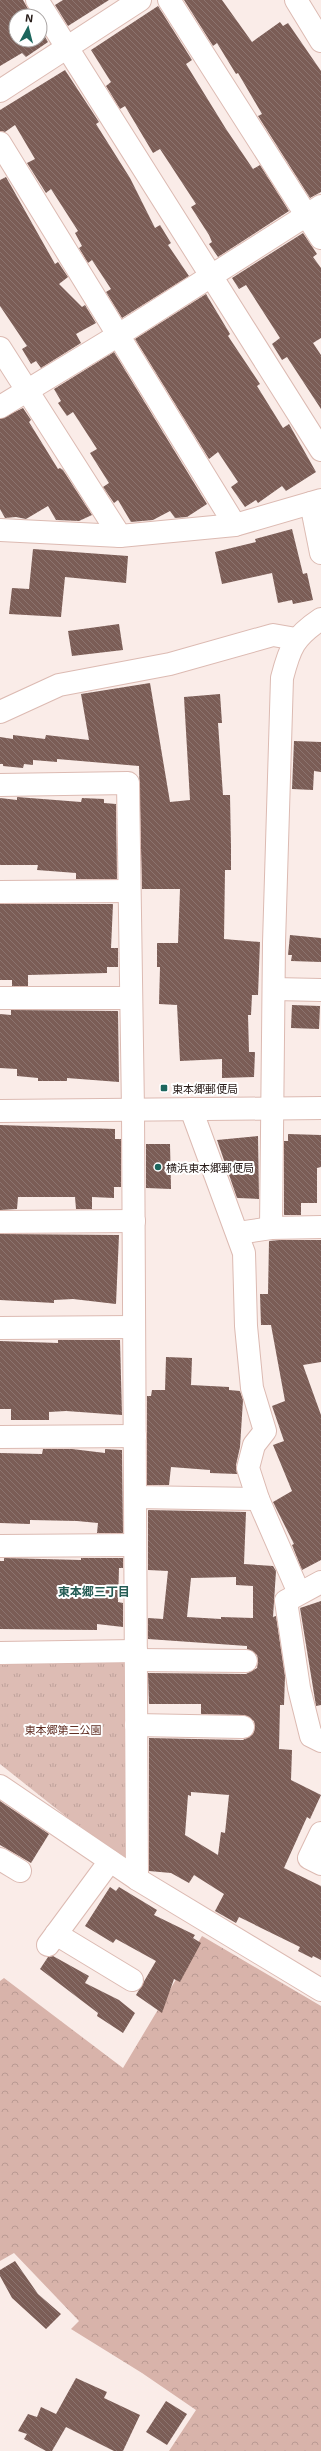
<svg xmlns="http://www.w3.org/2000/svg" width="321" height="2451" viewBox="0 0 321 2451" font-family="'Exo 2','Noto Sans JP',sans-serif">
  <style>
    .forest { fill: url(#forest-crowns) }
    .park { fill: url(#park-tufts) }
    .building { fill: url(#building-back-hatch); fill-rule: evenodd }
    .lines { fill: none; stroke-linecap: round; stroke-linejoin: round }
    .minor-casing { stroke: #dcbab2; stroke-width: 24 }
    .tertiary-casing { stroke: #dcbab2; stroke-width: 24 }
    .minor { stroke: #fff; stroke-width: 22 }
    .tertiary { stroke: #fff; stroke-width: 22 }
    .poi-dot { fill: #1c665d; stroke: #fff; stroke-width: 1.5 }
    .labels { text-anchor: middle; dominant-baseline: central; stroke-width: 4; stroke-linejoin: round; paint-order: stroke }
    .poi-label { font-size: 11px; fill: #271b18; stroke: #fff; text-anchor: start }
    .park-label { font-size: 11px; fill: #602e23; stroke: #fff }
    .neighbourhood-label { font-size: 12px; font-weight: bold; fill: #255d55; stroke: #fff }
  </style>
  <defs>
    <pattern id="forest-crowns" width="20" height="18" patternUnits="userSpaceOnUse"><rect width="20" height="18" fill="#d8b3aa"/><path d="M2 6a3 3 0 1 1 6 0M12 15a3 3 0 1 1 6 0" fill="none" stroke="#b99992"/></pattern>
    <pattern id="park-tufts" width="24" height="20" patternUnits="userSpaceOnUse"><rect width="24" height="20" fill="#ddbcb4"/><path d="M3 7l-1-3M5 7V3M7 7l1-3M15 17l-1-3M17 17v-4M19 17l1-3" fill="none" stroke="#bea19a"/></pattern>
    <pattern id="building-back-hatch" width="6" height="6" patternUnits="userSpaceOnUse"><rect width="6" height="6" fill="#7b5d56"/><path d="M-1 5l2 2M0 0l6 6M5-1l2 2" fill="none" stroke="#8c746f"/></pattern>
  </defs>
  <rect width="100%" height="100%" fill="#faece8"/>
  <polygon class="forest" points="202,1936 321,2006 321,2451 169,2451 196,2410 142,2373 71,2329 79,2321 14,2253 0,2261 0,1981 4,1978 123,2068"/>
  <polygon class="park" points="127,1660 126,1864 0,1764 0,1662"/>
  <g class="building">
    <polygon points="0,0 23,0 32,16 16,16 16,40 40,40 40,28 48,42 26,57 22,53 0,66"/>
    <polygon points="63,0 109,0 68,26 55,5"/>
    <polygon points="184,0 222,0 252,42 280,22 283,26 288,23 321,71 321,192 310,198 258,116 262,114 238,73 236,74 217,43 213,46"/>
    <polygon points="158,6 192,60 186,64 226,129 253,169 260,165 289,211 218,257 209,244 212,242 209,235 191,207 196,204 160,149 153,153 125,106 120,109 106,86 111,82 91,50"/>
    <polygon points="65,70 99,122 96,124 130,178 155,228 160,225 171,243 168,245 189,276 122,318 106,292 111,289 92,260 88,263 79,248 82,246 75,233 78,231 51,189 46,193 27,163 35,159 15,125 5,132 0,131 0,110"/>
    <polygon points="6,177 55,264 58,262 68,277 59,284 82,307 85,305 96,323 76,334 81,343 41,368 36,361 31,364 22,349 27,346 0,306 0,180"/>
    <polygon points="303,233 317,254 313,257 321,268 321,338 313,343 321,355 321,409 287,357 282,360 272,344 280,338 246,285 239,289 232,278"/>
    <polygon points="206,294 230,334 228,336 260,384 257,386 283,428 289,424 316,472 286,491 282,486 258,503 256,500 245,507 231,487 238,482 218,452 209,459 135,339"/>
    <polygon points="114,352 207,504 187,517 175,518 170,511 153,520 131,522 118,500 114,503 103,487 109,483 90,453 97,449 73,412 67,416 58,403 61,401 54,389"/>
    <polygon points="23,408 31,420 29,422 58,469 60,468 63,470 92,515 79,521 56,520 48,506 26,519 16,517 5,518 0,509 0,419"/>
    <polygon points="292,529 303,574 307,573 313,600 293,604 292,600 278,603 272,573 222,584 215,552 256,542 255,539"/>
    <polygon points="33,549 128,556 126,583 65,577 61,617 9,614 12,588 29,589"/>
    <polygon points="119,624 123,650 72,656 68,631"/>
    <polygon points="150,683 170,802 190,800 184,697 220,694 222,723 218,723 223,795 230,795 231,847 231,870 225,870 224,939 260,942 258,995 252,995 251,1015 248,1015 249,1052 255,1052 254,1077 222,1078 222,1059 180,1061 177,1005 159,1004 160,967 157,967 157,943 178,943 180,889 142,889 139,766 57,759 57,762 33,760 33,765 24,764 23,768 3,766 3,764 0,764 0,737 13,739 13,735 45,739 46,735 89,740 81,694"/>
    <polygon points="294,741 321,742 321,772 314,771 313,790 292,789"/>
    <polygon points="17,797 81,802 82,798 104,799 104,803 116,804 117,879 76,879 76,873 37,870 38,865 0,865 0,798 17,800"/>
    <polygon points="0,904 113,904 111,948 118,948 118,967 107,967 107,973 28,975 28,986 12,986 12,980 0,980"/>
    <polygon points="290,935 321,938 321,962 291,961 292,955 288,955"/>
    <polygon points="292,1005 320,1006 319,1029 291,1028"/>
    <polygon points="11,1010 118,1011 119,1082 67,1078 67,1081 38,1081 38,1078 17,1076 17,1069 0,1068 0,1014 11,1015"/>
    <polygon points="0,1125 115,1129 115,1139 121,1139 121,1187 114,1187 114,1198 92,1197 92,1209 76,1209 75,1197 18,1197 17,1209 0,1210"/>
    <polygon points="288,1134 321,1135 321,1167 317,1168 317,1203 301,1203 301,1215 284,1215 284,1141 288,1141"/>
    <polygon points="258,1136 259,1199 237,1198 217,1140"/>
    <polygon points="146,1144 170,1144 171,1189 146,1188"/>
    <polygon points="0,1234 119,1235 116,1304 73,1299 54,1300 54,1303 0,1300"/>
    <polygon points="280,1240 321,1240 321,1362 303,1365 321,1415 321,1560 302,1570 292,1545 294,1544 273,1502 292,1491 273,1445 284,1441 272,1406 285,1401 271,1325 261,1325 260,1294 268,1294 269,1241"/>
    <polygon points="58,1340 120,1340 122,1415 66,1411 49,1412 49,1420 11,1420 11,1409 0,1409 0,1341 58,1343"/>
    <polygon points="166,1357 192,1358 191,1385 229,1387 229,1390 240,1391 243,1400 240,1447 236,1465 237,1474 210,1473 210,1470 171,1467 169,1485 147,1485 147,1396 151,1396 152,1390 165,1390"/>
    <polygon points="43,1449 72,1449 105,1453 105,1449 122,1450 123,1533 97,1533 98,1523 77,1521 30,1520 30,1524 0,1523 0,1453 42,1454"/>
    <path d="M148,1510L246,1512L244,1564L273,1566L276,1571L273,1617L276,1616L285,1676L284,1705H280L279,1749L292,1750L291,1780L321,1795L310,1819L307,1817L284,1868L321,1886V1960L313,1956L312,1958L298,1951L300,1947L239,1917L236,1923L215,1911L224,1894L194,1875L189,1883L171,1873L149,1871V1738L243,1740L253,1734L255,1727L254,1721L244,1715L201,1714V1704H149L148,1673L246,1674L257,1668L258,1661L257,1655L247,1649V1646L148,1639V1618L163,1619L168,1571L148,1570ZM236,1577V1585L253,1586V1618L221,1617V1619L187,1617L191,1578ZM191,1792L229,1795L225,1833L221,1832L218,1855L185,1835L188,1795L191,1796Z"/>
    <polygon points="4,1558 81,1560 81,1558 123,1558 123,1568 119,1568 118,1602 123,1603 123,1627 97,1624 97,1630 0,1629 0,1561 4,1561"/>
    <polygon points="321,1601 321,1705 316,1706 300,1608"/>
    <polygon points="0,1801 49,1834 31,1863 0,1845"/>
    <polygon points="110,1887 116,1891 119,1887 157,1910 154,1915 195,1935 193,1938 201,1943 180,1982 174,1979 162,2013 136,1995 156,1961 116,1939 113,1943 85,1926"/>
    <polygon points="53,1956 89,1976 85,1983 119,2000 135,2013 123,2033 97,2016 98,2013 40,1969 48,1957"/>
    <polygon points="15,2261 38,2294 61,2314 46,2329 12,2298 0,2276 0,2270"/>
    <polygon points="76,2378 107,2392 104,2398 140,2415 123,2451 114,2451 66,2427 52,2451 46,2451 24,2439 27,2434 18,2431 28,2414 37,2417 41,2407 56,2414"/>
    <polygon points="166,2401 187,2414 167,2445 146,2432"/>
  </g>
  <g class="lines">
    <g class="minor-casing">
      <g id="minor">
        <polyline points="37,0 321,450"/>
        <polyline points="169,0 321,238"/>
        <polyline points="296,0 321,41"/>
        <polyline points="0,91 140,0"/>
        <polyline points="0,143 235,525"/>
        <polyline points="0,348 120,536"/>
        <polyline points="0,407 117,336 321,206"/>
        <polyline points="311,503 321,553"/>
        <polyline points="0,530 120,536 235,525 321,500"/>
        <polyline points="0,712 59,685 170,664 273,635 296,639"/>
        <polyline points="0,785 128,783 133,1110 137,1879"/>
        <polyline points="0,892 129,891"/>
        <polyline points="274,989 321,990"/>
        <polyline points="0,998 131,998"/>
        <polyline points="191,1109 244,1253 246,1326 252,1388 265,1431 254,1445 248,1468 258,1499 299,1593"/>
        <polyline points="0,1222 134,1221"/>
        <polyline points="238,1233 271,1228 321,1227"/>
        <polyline points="0,1328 134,1327"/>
        <polyline points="0,1437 135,1436"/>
        <polyline points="135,1497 258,1499"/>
        <polyline points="0,1546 135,1545"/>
        <polyline points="321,1582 286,1601 299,1688 311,1736 321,1741"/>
        <polyline points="0,1653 136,1651"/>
        <polyline points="136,1660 246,1661"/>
        <polyline points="136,1725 243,1727"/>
        <polyline points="0,1786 137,1879 321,1990"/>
        <polyline points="321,1833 309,1858 321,1864"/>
        <polyline points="0,1859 20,1871"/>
        <polyline points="56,1934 132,1980"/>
        <polyline points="48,1945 110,1861"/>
      </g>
    </g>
    <g class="tertiary-casing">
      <g id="tertiary">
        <polyline points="0,1111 321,1108"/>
        <path d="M271,1228L274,943L282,678C290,647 294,637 321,619"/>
      </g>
    </g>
    <use href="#minor" class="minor"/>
    <use href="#tertiary" class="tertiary"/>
  </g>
  <g class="poi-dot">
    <rect x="160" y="1084" width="8" height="8" rx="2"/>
    <circle cx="158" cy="1167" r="4"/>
  </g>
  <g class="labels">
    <g class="poi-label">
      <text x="172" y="1088">東本郷郵便局</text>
      <text x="166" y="1167">横浜東本郷郵便局</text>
    </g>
    <g class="park-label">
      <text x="63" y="1729">東本郷第二公園</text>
    </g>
    <g class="neighbourhood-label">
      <text x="94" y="1591">東本郷三丁目</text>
    </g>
  </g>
  <g transform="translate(28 28) rotate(7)"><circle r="19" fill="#ffffff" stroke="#a9a4a3"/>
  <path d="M0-3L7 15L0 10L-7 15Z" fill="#1c665d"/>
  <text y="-6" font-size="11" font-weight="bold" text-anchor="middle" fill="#271b18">N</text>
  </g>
</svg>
